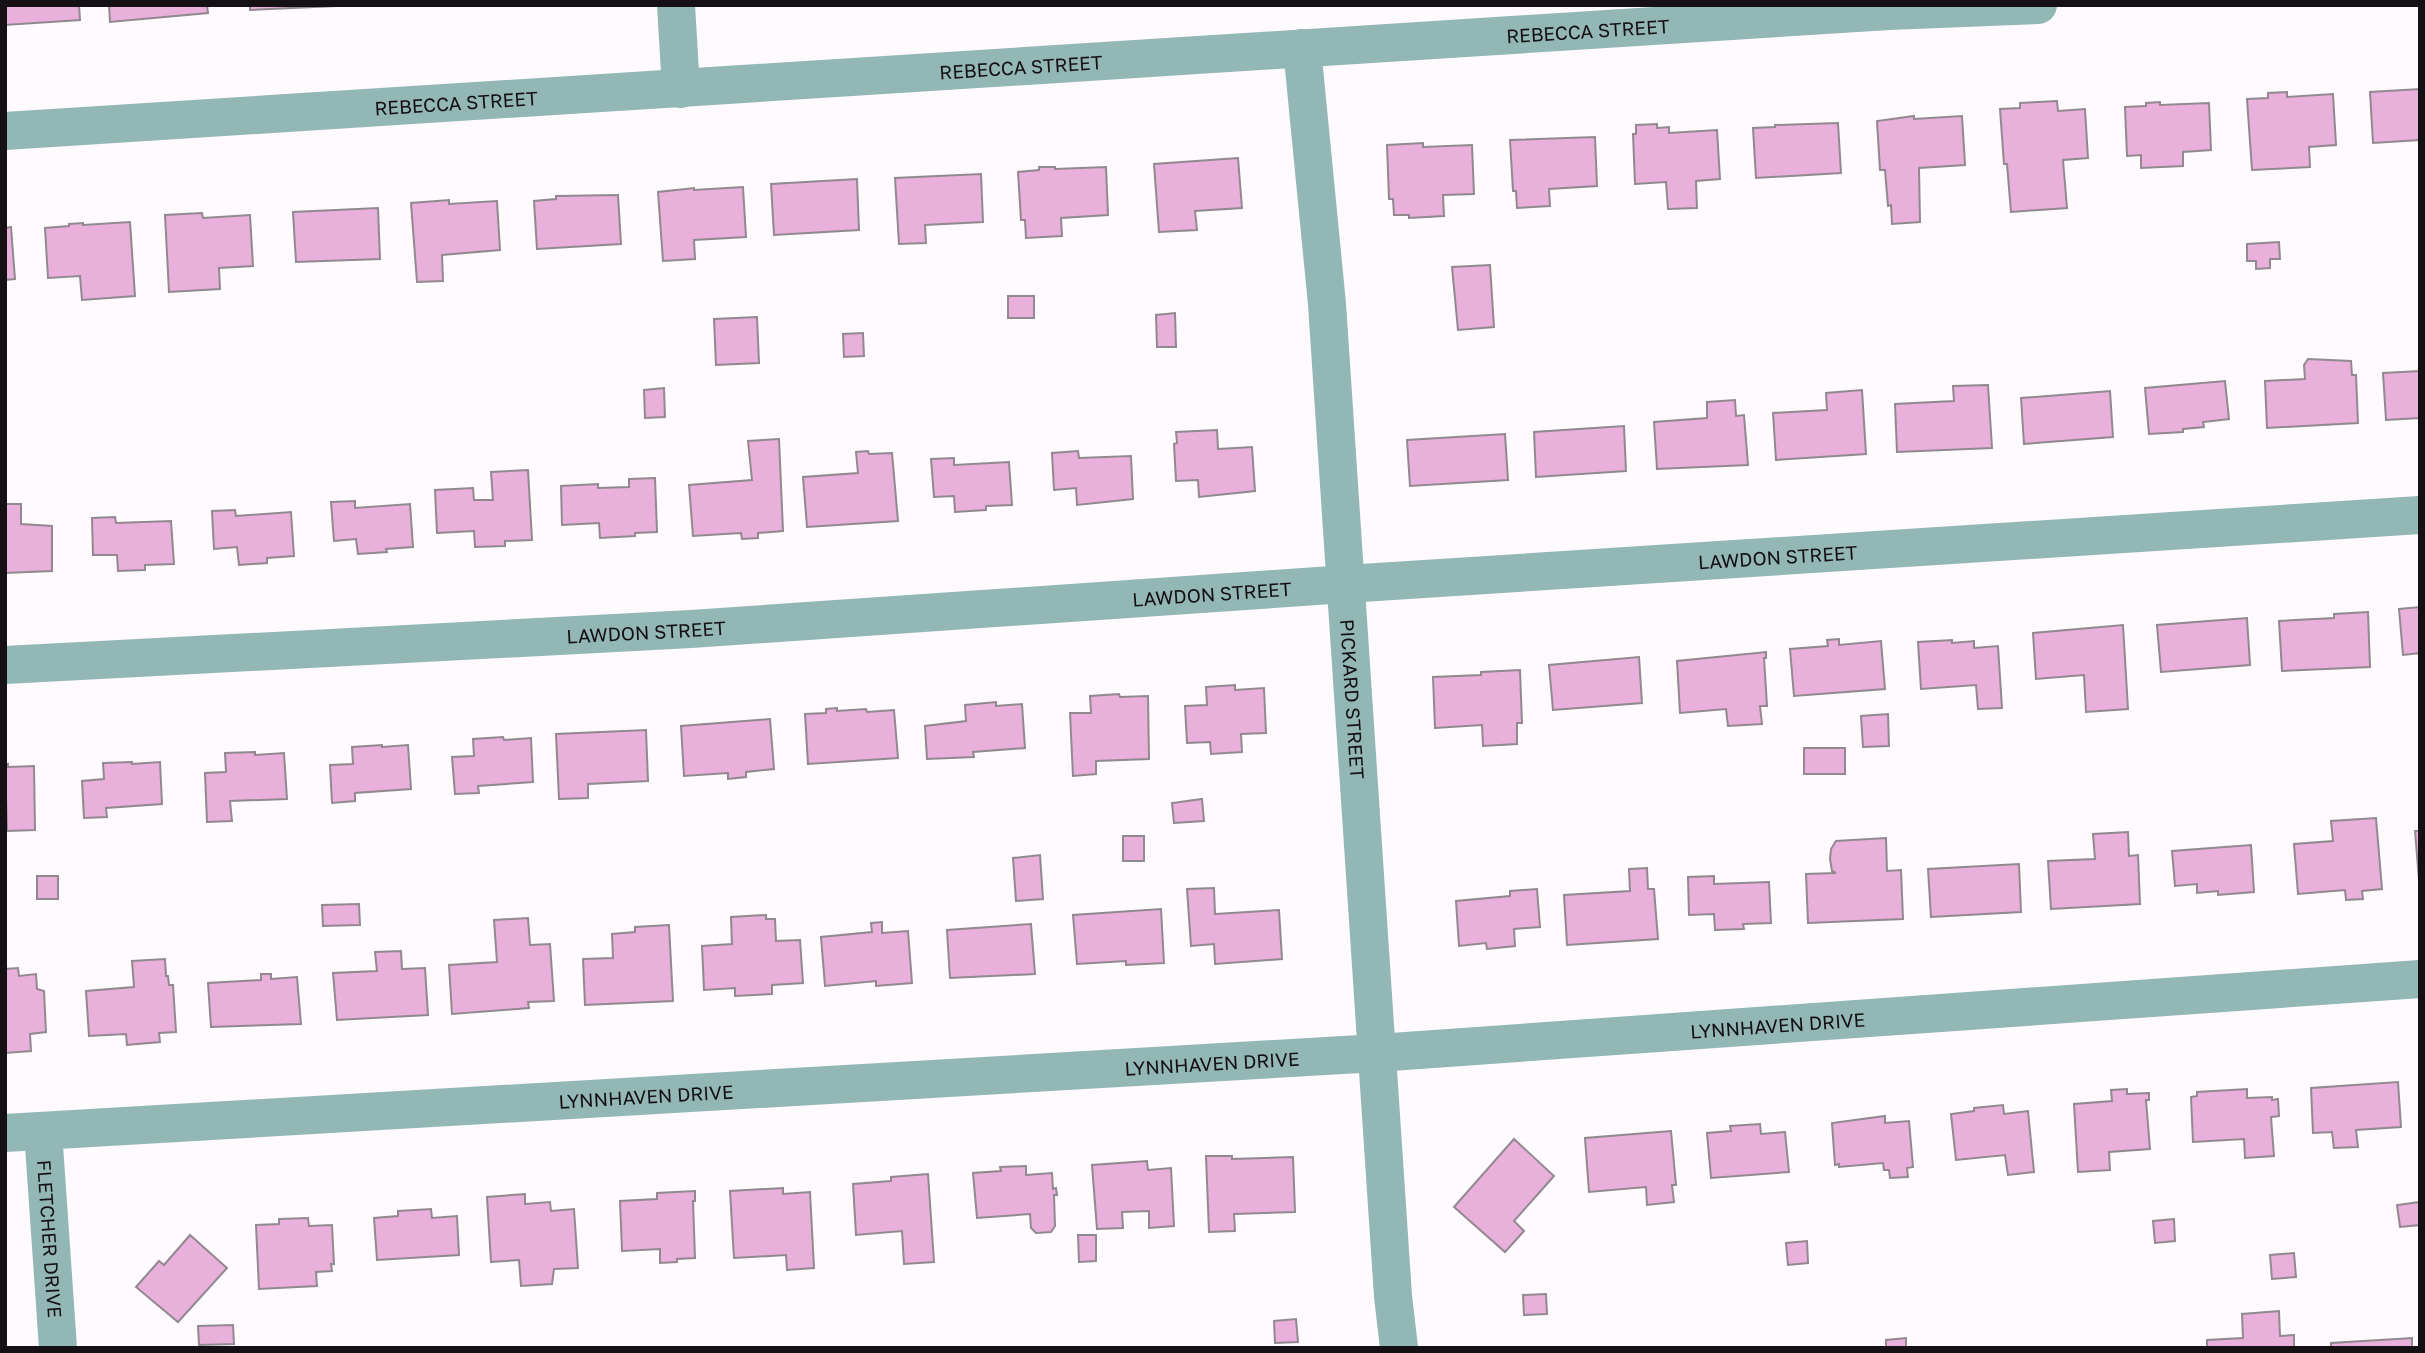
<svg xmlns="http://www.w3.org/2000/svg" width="2425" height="1353" viewBox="0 0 2425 1353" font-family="'Golos Text',sans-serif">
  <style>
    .building { fill: #e8b0db; stroke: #92888f; stroke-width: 2 }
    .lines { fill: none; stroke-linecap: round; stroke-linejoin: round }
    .minor { stroke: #93b7b4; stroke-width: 38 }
    .labels { text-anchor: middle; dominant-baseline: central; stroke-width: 7; stroke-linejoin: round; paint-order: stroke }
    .street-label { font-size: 19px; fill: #141013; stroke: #fefafd }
  </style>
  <rect width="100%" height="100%" fill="#fefafd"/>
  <g class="building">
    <polygon points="5,5 79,5 80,20 5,25"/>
    <polygon points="109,5 207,5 208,13 110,22"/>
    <polygon points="250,5 336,5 336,6 250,10"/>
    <polygon points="2420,89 2420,140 2373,143 2370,92"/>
    <polygon points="2287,92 2287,97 2333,94 2336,145 2309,147 2310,167 2252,170 2247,99 2268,98 2268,93"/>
    <polygon points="2057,101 2058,111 2085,109 2088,158 2063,160 2067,208 2011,212 2007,164 2004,164 2000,109 2020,108 2020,103"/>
    <polygon points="2160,102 2160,105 2209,103 2211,150 2183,152 2183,166 2141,168 2141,155 2127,156 2125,107 2146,106 2146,103"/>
    <polygon points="1914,116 1914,119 1962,116 1965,165 1919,168 1920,222 1892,224 1891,205 1888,206 1885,170 1880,170 1877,121"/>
    <polygon points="1838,123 1841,173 1756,178 1753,128 1775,127 1775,125"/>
    <polygon points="1657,124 1657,128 1669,127 1669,133 1717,130 1720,179 1696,181 1697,208 1668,209 1666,182 1635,184 1633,134 1636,134 1636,125"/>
    <polygon points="1595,137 1597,186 1549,189 1550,206 1517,208 1516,191 1513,191 1510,140"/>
    <polygon points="1423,143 1423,147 1472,145 1474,194 1443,195 1444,216 1409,218 1409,215 1394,215 1393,199 1389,199 1387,145"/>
    <polygon points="1238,158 1242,208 1195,211 1197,230 1159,232 1154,164"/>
    <polygon points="1039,167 1055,167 1055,169 1106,167 1108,215 1061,218 1062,236 1026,238 1025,220 1021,220 1018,172 1039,170"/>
    <polygon points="981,174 983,222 925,225 926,243 899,244 895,178"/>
    <polygon points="857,179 859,230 774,235 771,184"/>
    <polygon points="743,187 746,237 694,240 695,259 663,261 658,192 694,188 694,190"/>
    <polygon points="618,195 621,244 537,249 534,201 556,199 556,196"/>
    <polygon points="449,200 449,204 497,201 500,250 442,255 443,281 417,282 411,203"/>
    <polygon points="378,208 380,259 296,262 293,212"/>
    <polygon points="202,213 203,218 250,215 253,266 219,268 220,289 169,292 165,215"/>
    <polygon points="130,222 135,296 82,300 80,276 48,278 45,228 69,226 69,224 83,223 83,225"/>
    <polygon points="11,227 15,279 5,280 5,228"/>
    <polygon points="2279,242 2280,259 2270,259 2270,268 2256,269 2256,261 2247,261 2247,244"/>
    <polygon points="1490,265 1494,327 1458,330 1452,267"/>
    <rect x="1008" y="296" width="26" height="22"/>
    <polygon points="1175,313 1176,347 1157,347 1156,315"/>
    <polygon points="757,317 759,363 716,365 714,319"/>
    <polygon points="863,333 864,356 844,357 843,334"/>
    <polygon points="2308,359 2351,361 2352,375 2356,375 2358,423 2267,428 2265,381 2305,379 2304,365"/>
    <polygon points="2420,371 2420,418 2386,420 2383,373"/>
    <polygon points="2225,381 2229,419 2203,422 2204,427 2183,429 2183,432 2149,434 2145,388"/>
    <polygon points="1988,385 1992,448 1897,452 1895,404 1954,401 1953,386"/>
    <polygon points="664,388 665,417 645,418 644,390"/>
    <polygon points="1862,390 1866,454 1776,460 1773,413 1827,410 1826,393"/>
    <polygon points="2110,391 2113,437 2024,444 2021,398"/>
    <polygon points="1735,400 1736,416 1744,415 1748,465 1657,469 1654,422 1707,418 1707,402"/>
    <polygon points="1624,426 1626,471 1536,477 1534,432"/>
    <polygon points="1217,430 1218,449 1252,447 1255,491 1199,497 1198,480 1176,481 1174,444 1177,443 1176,432"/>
    <polygon points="1505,434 1508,480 1410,486 1407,440"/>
    <polygon points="779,439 783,531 758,533 758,538 742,539 741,533 693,536 689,485 752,480 748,441"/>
    <polygon points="868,451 869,454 892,453 898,521 807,527 803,477 858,473 856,452"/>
    <polygon points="1078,451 1079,458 1131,456 1133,499 1077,505 1076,488 1054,490 1052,453"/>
    <polygon points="954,458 954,465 1009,462 1012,505 986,506 986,510 955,512 954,496 934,497 931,459"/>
    <polygon points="528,470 532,540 505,541 505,546 475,547 474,531 437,533 435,490 473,488 474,500 493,500 491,472"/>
    <polygon points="655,478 657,532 635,533 635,536 600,538 599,523 562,525 561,486 598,484 598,488 629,487 629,479"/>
    <polygon points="355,501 355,508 410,504 413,547 386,549 387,552 358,554 356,539 334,541 331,502"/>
    <polygon points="5,504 21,504 21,524 52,526 52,571 5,573"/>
    <polygon points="235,510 236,516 291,512 294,556 267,558 267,563 239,565 237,547 214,549 212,511"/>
    <polygon points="115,517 116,523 171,521 174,564 145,565 145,570 118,571 117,555 93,555 92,518"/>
    <polygon points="2420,607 2420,653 2403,655 2399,609"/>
    <polygon points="2368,612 2370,667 2282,671 2279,621 2334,618 2334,614"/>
    <polygon points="2247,618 2250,665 2161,672 2157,625"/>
    <polygon points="2123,625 2128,709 2086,712 2084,675 2036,679 2033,633"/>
    <polygon points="1839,639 1839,645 1881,641 1885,689 1794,696 1790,649 1828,646 1827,640"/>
    <polygon points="1952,640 1952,643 1974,641 1974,648 1998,646 2002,708 1978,709 1976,685 1921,689 1918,642"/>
    <polygon points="1766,652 1766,658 1764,658 1767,706 1760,706 1762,724 1728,726 1726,709 1680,713 1677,661"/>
    <polygon points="1639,657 1642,703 1553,710 1549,665"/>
    <polygon points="1520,670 1522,723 1517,723 1517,744 1483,746 1482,725 1435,728 1433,677 1481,675 1481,672"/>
    <polygon points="1235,685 1235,690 1264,688 1266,733 1241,734 1242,752 1211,754 1210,742 1187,743 1185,706 1207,705 1206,687"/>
    <polygon points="1119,694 1120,697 1148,696 1149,759 1096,761 1096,774 1073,776 1070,713 1091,713 1090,696"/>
    <polygon points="996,702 996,706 1022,704 1025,748 973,752 974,757 927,759 925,726 966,721 965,705"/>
    <polygon points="837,708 837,711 866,709 867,712 894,710 898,758 808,764 805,714 826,713 826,709"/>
    <polygon points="1888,714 1889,746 1863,747 1861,716"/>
    <polygon points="770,719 774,769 746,772 746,777 728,779 728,773 684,776 681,726"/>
    <polygon points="646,730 648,781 588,784 588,798 559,799 556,734"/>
    <polygon points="503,737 504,740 531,738 533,782 478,786 479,793 455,794 452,757 474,756 473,739"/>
    <polygon points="382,745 382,747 408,745 411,789 355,793 355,801 332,803 330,765 353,764 352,747"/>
    <rect x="1804" y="748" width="41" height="26"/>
    <polygon points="255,752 255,755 284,753 287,799 230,801 232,821 207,822 205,773 226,772 225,753"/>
    <polygon points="132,762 132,764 160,762 162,804 106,808 107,817 84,818 82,781 104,779 103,763"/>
    <polygon points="5,764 8,764 8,767 34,766 35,830 7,831"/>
    <polygon points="1202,799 1204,821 1174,823 1172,803"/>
    <polygon points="2376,818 2382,889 2362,891 2363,899 2346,900 2345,890 2298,894 2294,844 2333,841 2331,821"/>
    <polygon points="2415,831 2420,831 2420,880 2419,880"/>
    <polygon points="2128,832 2129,856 2138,855 2140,904 2051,909 2048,861 2095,859 2093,834"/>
    <rect x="1123" y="836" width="21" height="25"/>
    <polygon points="1886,838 1887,871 1901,870 1903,919 1808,923 1806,874 1836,873 1832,871 1830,859 1831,849 1836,841"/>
    <polygon points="2251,845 2254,892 2218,895 2218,891 2197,893 2197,884 2175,886 2172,851"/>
    <polygon points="1040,855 1043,899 1016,901 1013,858"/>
    <polygon points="2019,864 2021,912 1931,917 1928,869"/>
    <polygon points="1647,868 1648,889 1654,889 1658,939 1567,945 1564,895 1630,891 1629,869"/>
    <rect x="37" y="876" width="21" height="23"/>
    <polygon points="1714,876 1714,884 1769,882 1771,923 1743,924 1744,929 1715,930 1714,914 1689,915 1688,877"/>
    <polygon points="1214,888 1215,914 1279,910 1282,959 1215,964 1214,944 1191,946 1187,889"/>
    <polygon points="1537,889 1540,927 1514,929 1515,946 1487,949 1486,943 1459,946 1456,901 1510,896 1510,891"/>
    <polygon points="359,904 360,925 323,926 322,905"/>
    <polygon points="1161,909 1164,963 1126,965 1126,961 1077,964 1073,915"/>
    <polygon points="766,915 766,919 775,919 776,941 800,940 803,983 772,985 772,994 735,996 735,988 704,990 702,946 732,944 731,917"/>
    <polygon points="528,918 530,945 550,944 554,1001 528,1002 529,1008 452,1014 449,965 497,962 494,920"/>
    <polygon points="882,922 882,933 908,931 912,983 876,986 876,981 825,986 821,937 872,932 871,923"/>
    <polygon points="1031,924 1035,974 950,978 947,930"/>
    <polygon points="669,925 673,1001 585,1005 583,959 613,958 612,934 635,932 635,927"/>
    <polygon points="401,951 402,969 425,968 428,1015 337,1020 333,973 377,971 375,952"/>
    <polygon points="165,959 166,976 168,976 169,985 173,985 176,1032 159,1033 160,1042 127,1045 126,1034 89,1036 86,991 134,987 132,961"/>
    <polygon points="18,968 19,976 36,974 37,989 44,991 46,1032 30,1034 31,1051 5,1053 5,969"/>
    <polygon points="261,974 271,974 271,979 297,977 301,1024 211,1027 208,983 261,980"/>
    <polygon points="2398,1082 2401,1127 2356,1130 2358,1147 2334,1148 2332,1132 2313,1133 2311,1088"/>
    <polygon points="2127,1089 2127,1094 2149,1093 2149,1100 2146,1100 2150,1149 2109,1152 2110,1170 2078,1172 2074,1104 2112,1101 2111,1090"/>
    <polygon points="2247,1089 2247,1098 2272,1097 2272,1100 2278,1099 2279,1116 2271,1117 2274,1156 2245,1158 2244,1139 2193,1142 2191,1097 2197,1096 2197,1092"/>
    <polygon points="2003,1105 2004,1114 2028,1111 2034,1172 2008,1175 2005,1155 1956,1160 1951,1114 1974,1111 1974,1108"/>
    <polygon points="1885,1116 1885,1123 1909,1121 1913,1167 1907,1168 1908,1177 1890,1178 1889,1170 1884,1170 1883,1163 1839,1167 1839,1164 1835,1165 1832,1123"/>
    <polygon points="1760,1124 1761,1134 1785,1132 1789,1172 1711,1178 1707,1133 1731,1131 1730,1126"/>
    <polygon points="1671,1131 1676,1185 1672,1185 1674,1202 1647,1205 1646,1187 1589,1192 1585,1138"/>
    <polygon points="1514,1139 1554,1176 1514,1221 1524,1231 1505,1252 1454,1207"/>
    <polygon points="1206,1156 1232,1156 1232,1159 1293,1157 1295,1212 1234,1214 1235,1231 1209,1232"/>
    <polygon points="1147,1161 1148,1170 1171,1168 1174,1226 1149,1228 1149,1211 1122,1212 1123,1228 1097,1229 1092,1165"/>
    <polygon points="1026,1166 1026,1175 1052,1173 1053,1189 1056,1188 1057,1195 1054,1195 1055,1226 1051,1232 1036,1233 1031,1228 1030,1214 977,1218 973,1173 1001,1171 1000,1167"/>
    <polygon points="928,1174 934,1262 904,1264 902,1231 856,1235 853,1184 891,1181 891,1177"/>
    <polygon points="783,1188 783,1194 810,1192 814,1268 787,1270 786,1255 734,1258 730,1191"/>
    <polygon points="695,1191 695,1201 693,1201 695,1258 677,1259 677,1262 660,1263 660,1249 622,1251 620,1201 657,1199 657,1193"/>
    <polygon points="525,1194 525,1204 550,1202 551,1211 574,1209 578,1268 554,1269 552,1284 521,1286 519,1260 491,1262 487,1197"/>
    <polygon points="2420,1202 2420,1225 2400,1227 2397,1205"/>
    <polygon points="431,1209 432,1218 457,1216 459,1255 377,1260 374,1218 398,1216 398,1211"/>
    <polygon points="308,1218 309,1226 332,1225 334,1264 331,1264 332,1271 316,1272 317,1286 259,1289 256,1225 279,1224 279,1219"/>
    <polygon points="2174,1219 2175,1241 2155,1243 2153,1221"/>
    <polygon points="190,1235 227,1268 178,1322 136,1287 159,1261 164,1265"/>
    <polygon points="1078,1235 1096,1235 1096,1261 1079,1262"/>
    <polygon points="1807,1241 1808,1263 1788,1265 1786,1243"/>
    <polygon points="2294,1253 2296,1277 2272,1279 2270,1255"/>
    <polygon points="1546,1294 1547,1314 1524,1315 1523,1295"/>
    <polygon points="2279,1311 2280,1336 2294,1335 2294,1348 2207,1348 2207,1340 2243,1338 2242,1314"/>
    <polygon points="1296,1319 1298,1342 1275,1343 1274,1321"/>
    <polygon points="233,1325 234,1344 199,1345 198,1326"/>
    <polygon points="1906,1338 1906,1348 1886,1348 1886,1340"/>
    <polygon points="2412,1338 2412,1348 2331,1348 2331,1343"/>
  </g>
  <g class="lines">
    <g class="minor">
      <polyline points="676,5 681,89"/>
      <path id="s1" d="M1302,48L1327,304L1393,1296L1399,1348"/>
      <path id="s2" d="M5,131L1889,11L2038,5"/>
      <path id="s3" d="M5,665L691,629L1346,584L2420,515"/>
      <path id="s4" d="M43,1131L58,1348"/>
      <path id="s5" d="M5,1133L1377,1053L2420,979"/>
    </g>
  </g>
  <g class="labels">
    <g class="street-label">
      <text stroke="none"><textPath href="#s2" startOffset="1586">REBECCA STREET</textPath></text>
      <text stroke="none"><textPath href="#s2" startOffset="1018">REBECCA STREET</textPath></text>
      <text stroke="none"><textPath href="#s2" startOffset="452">REBECCA STREET</textPath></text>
      <text stroke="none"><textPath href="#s3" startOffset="1776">LAWDON STREET</textPath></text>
      <text stroke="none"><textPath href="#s3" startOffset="1209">LAWDON STREET</textPath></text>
      <text stroke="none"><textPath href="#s3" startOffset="642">LAWDON STREET</textPath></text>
      <text stroke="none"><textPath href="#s1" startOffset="653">PICKARD STREET</textPath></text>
      <text stroke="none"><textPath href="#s5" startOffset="1776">LYNNHAVEN DRIVE</textPath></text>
      <text stroke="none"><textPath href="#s5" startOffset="1209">LYNNHAVEN DRIVE</textPath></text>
      <text stroke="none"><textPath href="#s5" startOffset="642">LYNNHAVEN DRIVE</textPath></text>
      <text stroke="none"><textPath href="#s4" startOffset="108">FLETCHER DRIVE</textPath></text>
    </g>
  </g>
  <rect width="2425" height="1353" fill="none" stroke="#141013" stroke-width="14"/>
</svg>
